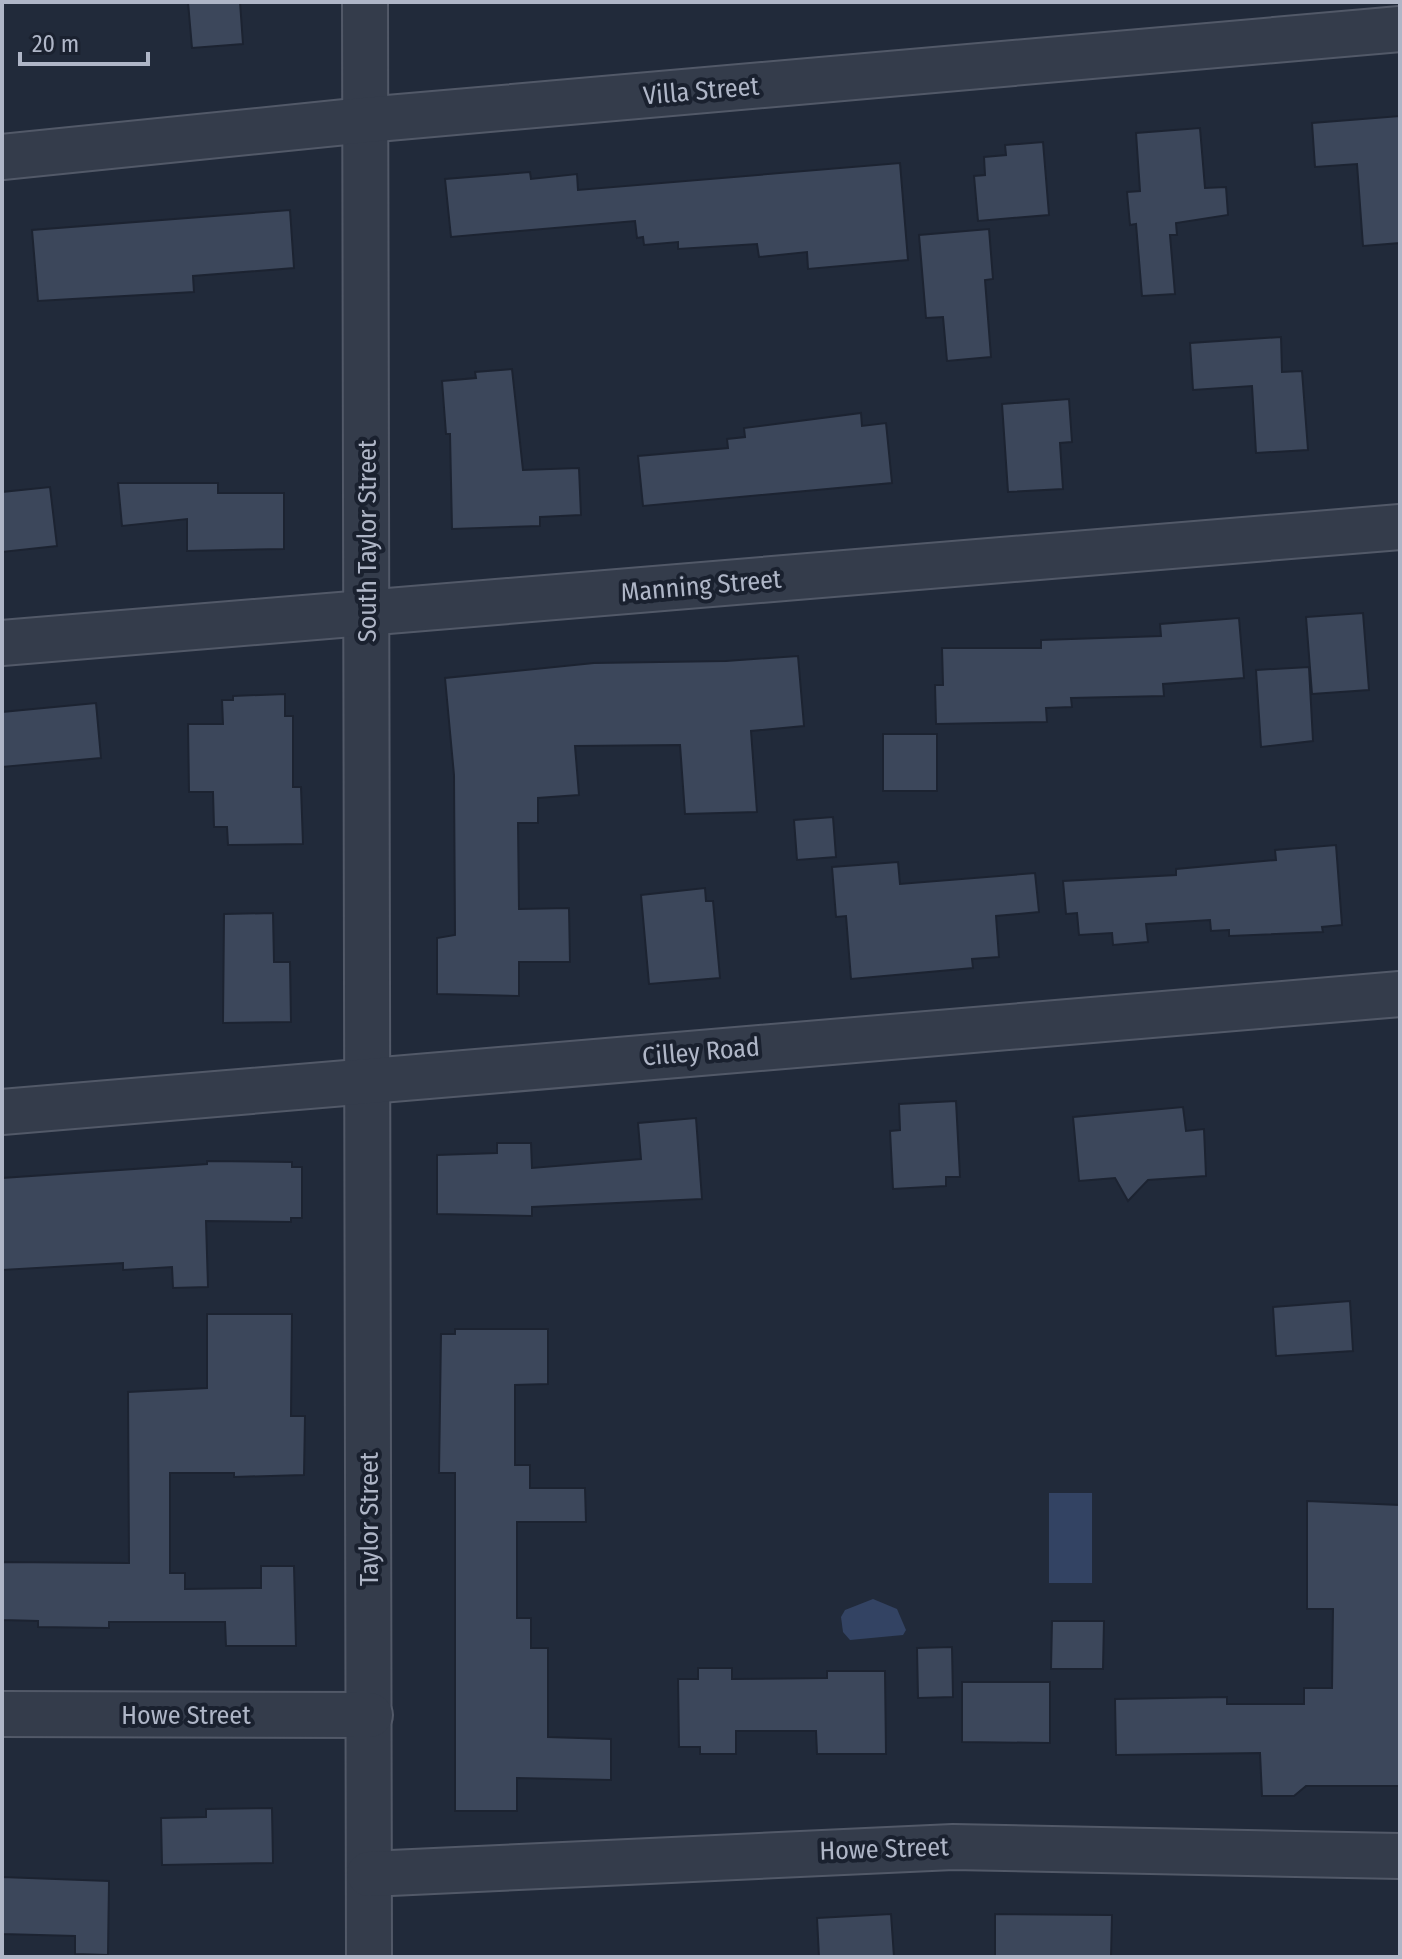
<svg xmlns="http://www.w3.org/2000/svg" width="1402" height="1959" viewBox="0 0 1402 1959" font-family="'Fira Sans Condensed',sans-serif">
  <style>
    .water { fill: #334363 }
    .building { fill: #3c475b; stroke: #1c2331; stroke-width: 2 }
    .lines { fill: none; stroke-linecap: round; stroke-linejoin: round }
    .minor-casing { stroke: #525968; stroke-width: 48 }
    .minor { stroke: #343c4b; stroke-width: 44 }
    .labels { text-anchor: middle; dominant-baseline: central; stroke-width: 8; stroke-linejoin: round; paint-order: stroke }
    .street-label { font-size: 26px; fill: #afb6c7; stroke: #1a212f }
  </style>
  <rect width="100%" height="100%" fill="#212a3a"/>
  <g class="water">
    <rect x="1049" y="1493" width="43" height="90"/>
    <polygon points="873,1599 897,1609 906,1630 903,1635 850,1640 843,1632 841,1617 845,1610"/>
  </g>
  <g class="building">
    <polygon points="188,2 240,2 243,44 192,48"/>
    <polygon points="1400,116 1400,243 1363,246 1357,164 1315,167 1312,123"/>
    <polygon points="1200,128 1205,188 1226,187 1228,215 1176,223 1177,235 1170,235 1175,294 1142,296 1136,224 1130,225 1127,192 1140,191 1136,133"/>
    <polygon points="1043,142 1049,215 978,221 974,176 985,175 984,157 1006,155 1005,145"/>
    <polygon points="900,163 908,260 808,269 807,252 759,257 757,244 678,249 678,242 644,245 643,237 637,238 635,221 451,237 445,179 530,172 531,179 577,174 578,190"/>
    <polygon points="290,210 294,268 193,276 194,292 38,301 32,230"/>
    <polygon points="989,229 993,279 985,280 991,357 947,361 943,317 926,318 919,235"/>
    <polygon points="1281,337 1282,372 1302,371 1308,450 1256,453 1252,386 1193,390 1190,343"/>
    <polygon points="512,369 523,470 579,468 581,515 540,517 540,526 452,529 450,434 446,434 442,381 476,378 475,372"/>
    <polygon points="1069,399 1072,442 1060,443 1063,489 1008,492 1002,404"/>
    <polygon points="861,413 862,426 886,423 892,483 643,506 638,456 728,448 727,439 745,437 744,428"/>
    <polygon points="118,483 218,483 218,493 284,493 284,549 187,551 187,519 122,526"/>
    <polygon points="50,487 57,546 2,552 2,492"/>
    <polygon points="1363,613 1369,690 1312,694 1306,617"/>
    <polygon points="1239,618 1244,678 1163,684 1164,696 1071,698 1072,707 1046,708 1047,722 936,724 935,685 943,685 942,648 1041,648 1041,640 1161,636 1160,624"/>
    <polygon points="798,656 804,726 751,731 757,812 685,814 680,745 575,746 579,795 538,798 538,823 518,823 519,909 569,908 570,962 519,962 519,996 437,994 437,938 455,935 454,775 445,678 594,663 726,661"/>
    <polygon points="1309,667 1313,741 1261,747 1256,670"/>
    <polygon points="285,694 285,716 293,716 293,787 301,787 303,844 228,845 227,827 214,827 213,792 189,792 188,724 223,724 222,700 233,700 233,696"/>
    <polygon points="96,703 101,758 2,767 2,712"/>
    <rect x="883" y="734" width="54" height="57"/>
    <polygon points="833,817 836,857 797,860 794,820"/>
    <polygon points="1336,845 1342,925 1322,927 1323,932 1229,936 1229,930 1211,931 1210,920 1146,924 1148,942 1113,945 1112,933 1079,935 1077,913 1066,914 1063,881 1176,875 1176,869 1276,860 1275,850"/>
    <polygon points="898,862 900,884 1035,873 1039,912 996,916 999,957 972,959 973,968 851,979 846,916 836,917 832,867"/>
    <polygon points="705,888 706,901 713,901 720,978 649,984 641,895"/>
    <polygon points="273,913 274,962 290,962 291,1022 223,1023 224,914"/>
    <polygon points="956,1101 960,1177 946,1177 946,1186 893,1189 890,1131 900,1130 899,1104"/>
    <polygon points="1183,1107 1186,1131 1204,1129 1206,1176 1148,1180 1128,1201 1115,1178 1079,1181 1073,1117"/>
    <polygon points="696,1118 702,1199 532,1207 532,1216 437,1214 437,1155 497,1153 497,1143 531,1143 532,1168 641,1159 638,1123"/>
    <polygon points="207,1161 292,1162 292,1167 302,1167 302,1218 291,1218 291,1222 206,1221 208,1287 173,1288 172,1267 123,1270 123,1263 2,1270 2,1178 207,1164"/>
    <polygon points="1350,1301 1353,1351 1276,1356 1273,1307"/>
    <polygon points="207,1314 292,1314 291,1416 305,1416 304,1475 234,1477 234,1473 170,1473 170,1573 185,1573 185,1589 261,1588 261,1566 294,1566 296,1646 226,1646 225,1622 109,1622 109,1628 38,1627 38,1621 2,1620 2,1562 129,1563 128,1392 207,1388"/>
    <polygon points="455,1329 548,1329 548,1384 515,1385 515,1465 530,1465 530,1488 585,1488 586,1522 517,1522 517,1618 531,1618 531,1648 548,1648 548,1737 611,1739 611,1780 517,1778 517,1811 455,1811 455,1473 439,1473 441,1334 455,1334"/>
    <polygon points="1307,1501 1400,1505 1400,1786 1306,1786 1294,1796 1262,1796 1260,1753 1116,1755 1115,1699 1227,1697 1227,1704 1304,1704 1304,1688 1332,1688 1333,1609 1307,1609"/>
    <polygon points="1052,1621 1104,1621 1103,1669 1051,1669"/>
    <polygon points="952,1647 953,1697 918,1698 917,1648"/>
    <polygon points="698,1668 732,1668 732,1679 827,1678 827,1671 885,1671 886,1754 817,1754 816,1731 736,1731 736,1754 700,1754 700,1747 679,1747 678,1679 698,1679"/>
    <polygon points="962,1682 1050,1682 1050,1743 962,1742"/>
    <polygon points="272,1808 273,1863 162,1865 161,1818 206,1817 206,1809"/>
    <polygon points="2,1877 109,1881 108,1955 75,1954 75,1936 2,1934"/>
    <polygon points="891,1914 894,1957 819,1957 817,1918"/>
    <polygon points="995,1914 1112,1915 1111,1957 995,1957"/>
  </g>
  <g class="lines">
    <g class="minor-casing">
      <g id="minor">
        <polyline points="365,2 369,1957"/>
        <polyline points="2,157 365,120 1400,29"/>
        <polyline points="2,643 1400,527"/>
        <polyline points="2,1112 1400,994"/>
        <polyline points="2,1714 370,1715"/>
        <polyline points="369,1874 953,1847 1400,1856"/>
      </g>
    </g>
    <use href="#minor" class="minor"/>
  </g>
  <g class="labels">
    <g class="street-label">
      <text transform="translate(701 91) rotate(-5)">Villa Street</text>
      <text transform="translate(367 541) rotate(-90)">South Taylor Street</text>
      <text transform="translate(701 586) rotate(-5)">Manning Street</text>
      <text transform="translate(701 1052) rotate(-5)">Cilley Road</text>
      <text transform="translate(369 1519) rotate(-90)">Taylor Street</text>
      <text x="186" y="1715">Howe Street</text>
      <text transform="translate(884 1849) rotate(-2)">Howe Street</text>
    </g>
  </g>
  <rect width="1402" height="1959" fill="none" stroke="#afb6c7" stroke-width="8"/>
  <path d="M20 52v12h128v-12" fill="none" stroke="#afb6c7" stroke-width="4"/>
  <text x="32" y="52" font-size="24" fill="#afb6c7" stroke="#1a212f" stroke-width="6" paint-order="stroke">20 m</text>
</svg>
